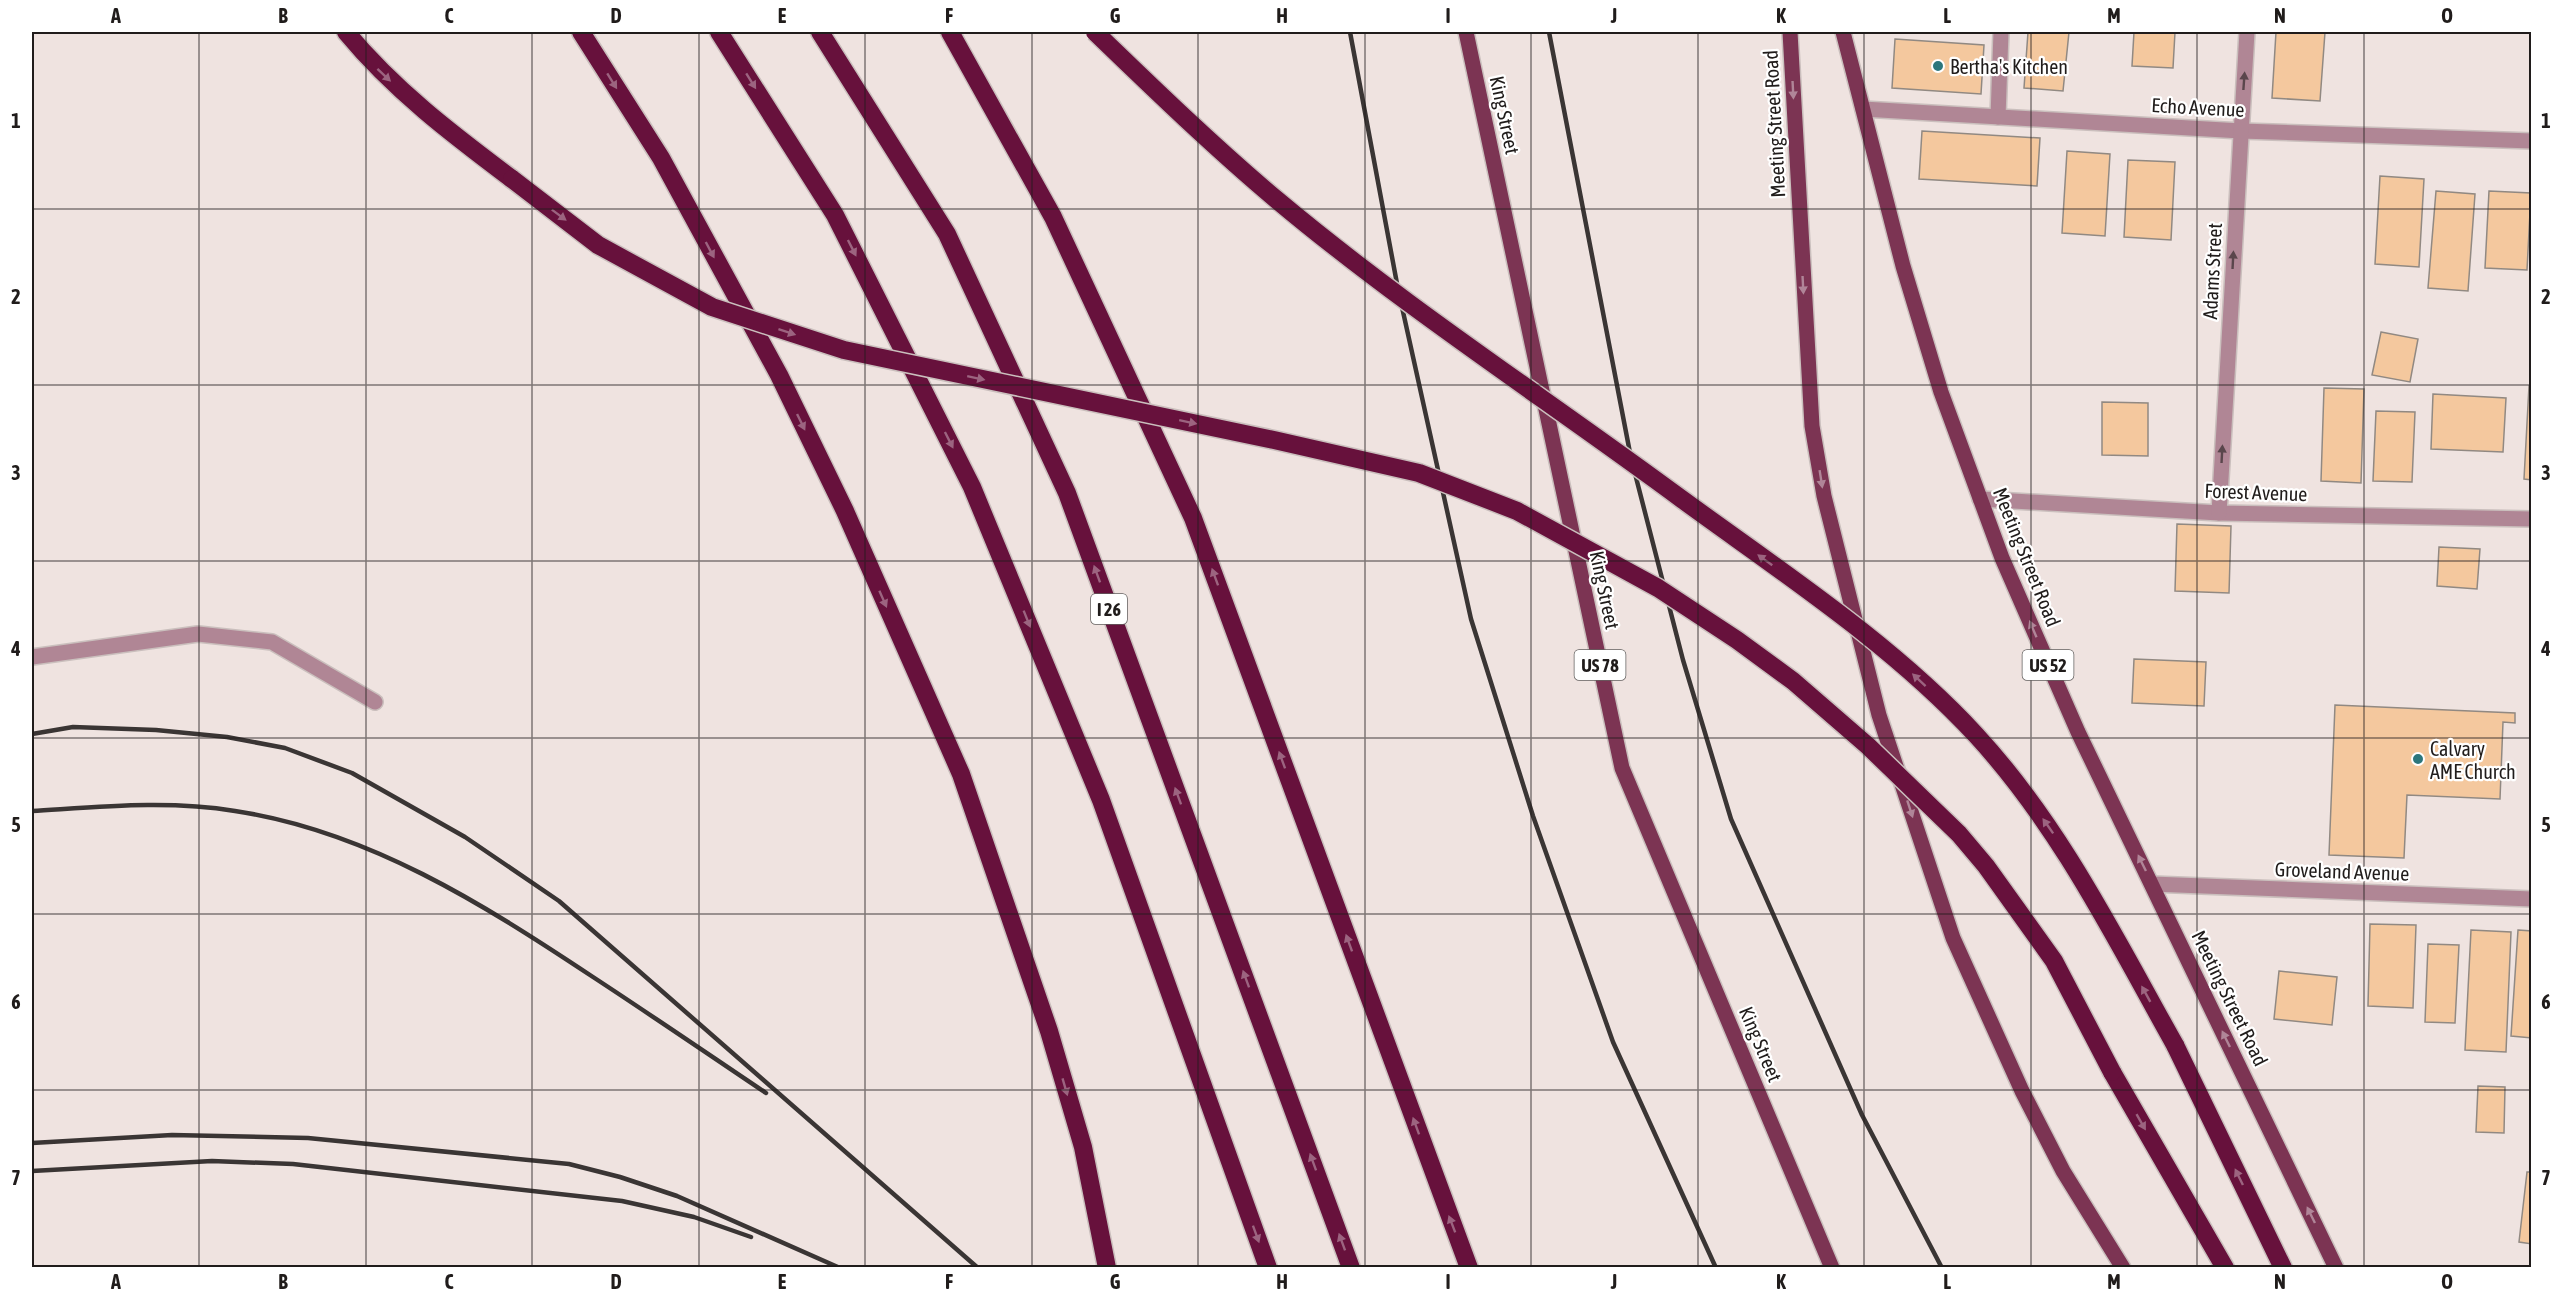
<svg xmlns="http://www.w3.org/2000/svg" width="2563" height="1299" viewBox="0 0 2563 1299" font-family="'Asap Condensed',sans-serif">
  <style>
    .building { fill: #f4c89e; stroke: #918982; stroke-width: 1.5 }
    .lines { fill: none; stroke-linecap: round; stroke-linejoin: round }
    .lane-casing { stroke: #cabfbd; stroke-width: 18 }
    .street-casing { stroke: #cabfbd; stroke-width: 18 }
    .primary-casing { stroke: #cabfbd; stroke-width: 18 }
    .highway-casing { stroke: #cabfbd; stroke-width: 21 }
    .lane { stroke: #b08695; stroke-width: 15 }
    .street { stroke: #b08695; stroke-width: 15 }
    .primary { stroke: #7c3453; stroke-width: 15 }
    .highway { stroke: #67113c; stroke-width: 18 }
    .rail { stroke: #3a3534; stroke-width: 4.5 }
    .highway-bridge-casing { stroke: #cabfbd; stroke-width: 21; stroke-linecap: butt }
    .highway-bridge { stroke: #67113c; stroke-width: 18 }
    .oneway { fill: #9c6480 }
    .oneway2 { fill: #5a464c }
    .oneway3 { fill: #b08598 }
    .grid { fill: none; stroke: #201c1b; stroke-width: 1.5; stroke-opacity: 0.55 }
    .poi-dot { fill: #2c767c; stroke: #fff; stroke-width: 2 }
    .labels { text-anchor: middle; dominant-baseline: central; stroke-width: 4.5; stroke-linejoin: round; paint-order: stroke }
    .shield { fill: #fff; stroke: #63605f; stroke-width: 1.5 }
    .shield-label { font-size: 18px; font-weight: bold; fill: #201c1b }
    .poi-label { font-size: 20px; fill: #201c1b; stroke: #fff; text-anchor: start }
    .street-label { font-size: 20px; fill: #201c1b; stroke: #fff }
    .neatline { fill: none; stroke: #201c1b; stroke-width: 2 }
    .grid-label { font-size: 20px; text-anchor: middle; font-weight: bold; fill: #201c1b }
  </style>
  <rect width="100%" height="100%" fill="#efe3e0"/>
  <g class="building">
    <polygon points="2028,32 2069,32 2063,91 2024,88"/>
    <polygon points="2134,32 2175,32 2173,68 2132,66"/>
    <polygon points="2276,32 2325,32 2320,101 2272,98"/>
    <polygon points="1895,39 1984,45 1981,94 1892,88"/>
    <polygon points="1922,131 2040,138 2037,186 1919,179"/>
    <polygon points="2067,151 2110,154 2105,236 2062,233"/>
    <polygon points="2128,160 2175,162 2171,240 2124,237"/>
    <polygon points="2380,176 2424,179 2419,267 2375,264"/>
    <polygon points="2436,191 2475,194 2468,291 2428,288"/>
    <polygon points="2489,191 2531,193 2527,270 2485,268"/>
    <polygon points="2381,332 2418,339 2410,382 2372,375"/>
    <polygon points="2529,386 2532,386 2532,480 2524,479"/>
    <polygon points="2324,388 2364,389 2361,483 2321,481"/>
    <polygon points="2433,394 2506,398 2503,452 2431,449"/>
    <polygon points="2102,402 2148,403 2148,456 2102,455"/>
    <polygon points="2376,411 2415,412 2412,482 2373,481"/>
    <polygon points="2177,524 2231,526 2229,593 2175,591"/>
    <polygon points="2439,547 2480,549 2477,589 2437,586"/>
    <polygon points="2134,659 2206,662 2204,706 2132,703"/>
    <polygon points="2335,705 2515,713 2515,723 2503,722 2500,799 2407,795 2404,858 2329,855"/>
    <polygon points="2370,924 2416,925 2413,1008 2368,1006"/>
    <polygon points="2471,930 2511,932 2506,1052 2465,1050"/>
    <polygon points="2518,930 2532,931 2532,1038 2511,1036"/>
    <polygon points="2428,944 2459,945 2455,1023 2425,1022"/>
    <polygon points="2279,971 2337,977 2332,1025 2274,1019"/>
    <polygon points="2478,1086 2505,1087 2504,1133 2476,1132"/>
    <polygon points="2527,1172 2532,1172 2532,1244 2519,1242"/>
  </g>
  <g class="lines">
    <g class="lane-casing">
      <g id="lane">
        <polyline points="1998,117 2001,32"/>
        <polyline points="32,657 198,634 272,642 375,702"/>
      </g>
    </g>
    <g class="street-casing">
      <g id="street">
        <polyline points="1863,109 2241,131 2532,141"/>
        <polyline points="1980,499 2219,513 2532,519"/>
        <polyline points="2219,513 2247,32"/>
        <polyline points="2152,884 2532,899"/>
      </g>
    </g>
    <g class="primary-casing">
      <g id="primary">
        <polyline points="1466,32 1622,768 1832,1268"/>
        <polyline points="1790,32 1812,426 1824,496 1879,715 1953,938 2022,1091 2063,1171 2123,1268"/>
        <polyline points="1843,32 1903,266 1941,392 2002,558 2078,732 2336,1268"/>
      </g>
    </g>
    <g class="highway-casing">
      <g id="highway">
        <path d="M346,32C394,90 452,134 512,179"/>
        <polyline points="581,32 661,158 779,375 845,511 961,774 1049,1031 1083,1147 1107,1268"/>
        <polyline points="719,32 835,215 972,487 1101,800 1268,1268"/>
        <polyline points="820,32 947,234 1067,493 1351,1268"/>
        <polyline points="950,32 1053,217 1193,518 1469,1268"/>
        <polyline points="2175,1045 2283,1268"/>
        <polyline points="2112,1072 2225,1268"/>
      </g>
    </g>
    <use href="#lane" class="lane"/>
    <use href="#street" class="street"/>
    <use href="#primary" class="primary"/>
    <use href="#highway" class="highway"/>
    <g class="rail">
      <polyline points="1350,32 1398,289 1471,619 1533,816 1613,1042 1716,1268"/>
      <polyline points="1549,32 1631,458 1683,660 1731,819 1862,1115 1942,1268"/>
      <polyline points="32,734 73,727 156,730 227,737 285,748 352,773 465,837 559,901 978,1268"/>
      <path d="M32,811C99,807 167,800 235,811C368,831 483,904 593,977C651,1015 708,1054 766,1093"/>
      <polyline points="32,1143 172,1135 308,1138 569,1164 620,1177 677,1196 840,1268"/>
      <polyline points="32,1171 212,1161 293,1164 622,1201 694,1217 751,1237"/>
    </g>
    <g class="highway-bridge-casing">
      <g id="highway-bridge">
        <path d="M1095,32C1154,89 1214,147 1277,200C1406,308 1548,400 1683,500C1783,573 1892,644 1976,735C2060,826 2115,938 2175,1045"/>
        <polyline points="512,179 598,245 712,307 844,350 1274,440 1419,473 1517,511 1658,588 1737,640 1793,681 1868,746 1959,834 1986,866 2054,961 2112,1072"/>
      </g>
    </g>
    <use href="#highway-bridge" class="highway-bridge"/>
  </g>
  <defs><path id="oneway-solid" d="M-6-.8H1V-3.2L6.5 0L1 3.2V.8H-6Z" transform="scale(1.5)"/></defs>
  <g class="oneway">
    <use href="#oneway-solid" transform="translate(384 75) rotate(43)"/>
    <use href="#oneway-solid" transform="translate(612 81) rotate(58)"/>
    <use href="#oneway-solid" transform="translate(751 81) rotate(58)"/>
    <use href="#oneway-solid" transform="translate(559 215) rotate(37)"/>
    <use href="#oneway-solid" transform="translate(852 248) rotate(63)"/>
    <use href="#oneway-solid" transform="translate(710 250) rotate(62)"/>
    <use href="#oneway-solid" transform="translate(787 332) rotate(18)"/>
    <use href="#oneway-solid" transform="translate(976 378) rotate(12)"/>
    <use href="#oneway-solid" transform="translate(801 422) rotate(64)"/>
    <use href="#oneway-solid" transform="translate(1188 422) rotate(12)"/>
    <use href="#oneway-solid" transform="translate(949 440) rotate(63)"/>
    <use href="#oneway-solid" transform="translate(1765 560) rotate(-144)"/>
    <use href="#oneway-solid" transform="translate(1097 574) rotate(-110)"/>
    <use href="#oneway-solid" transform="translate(1215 577) rotate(-110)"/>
    <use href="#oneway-solid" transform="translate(883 599) rotate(66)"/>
    <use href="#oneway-solid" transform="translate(1027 619) rotate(68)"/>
    <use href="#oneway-solid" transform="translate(1919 680) rotate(-137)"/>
    <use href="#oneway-solid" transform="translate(1282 760) rotate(-110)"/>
    <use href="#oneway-solid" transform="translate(1178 796) rotate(-110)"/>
    <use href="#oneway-solid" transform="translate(2048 826) rotate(-125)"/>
    <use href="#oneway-solid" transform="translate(1349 943) rotate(-110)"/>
    <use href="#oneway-solid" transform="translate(1246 979) rotate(-110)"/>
    <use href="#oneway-solid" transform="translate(2146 994) rotate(-119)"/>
    <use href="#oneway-solid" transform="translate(1065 1087) rotate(74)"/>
    <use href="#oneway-solid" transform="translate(2141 1122) rotate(60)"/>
    <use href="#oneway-solid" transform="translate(1416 1126) rotate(-110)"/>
    <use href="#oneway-solid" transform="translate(1313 1162) rotate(-110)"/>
    <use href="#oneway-solid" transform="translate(2239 1177) rotate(-116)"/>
    <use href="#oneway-solid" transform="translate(1452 1224) rotate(-111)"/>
    <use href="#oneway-solid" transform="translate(1256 1234) rotate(70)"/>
    <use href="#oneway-solid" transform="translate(1342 1242) rotate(-110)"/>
  </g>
  <g class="oneway2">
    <use href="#oneway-solid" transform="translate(2244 81) rotate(-86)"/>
    <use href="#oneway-solid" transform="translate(2233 260) rotate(-87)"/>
    <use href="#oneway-solid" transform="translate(2222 454) rotate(-87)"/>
  </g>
  <g class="oneway3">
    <use href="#oneway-solid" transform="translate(1793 90) rotate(87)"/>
    <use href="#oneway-solid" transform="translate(1803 285) rotate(87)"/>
    <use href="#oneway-solid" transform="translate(1821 479) rotate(81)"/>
    <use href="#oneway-solid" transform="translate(2033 629) rotate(-113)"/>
    <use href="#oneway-solid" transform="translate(1910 809) rotate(72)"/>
    <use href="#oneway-solid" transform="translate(2142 863) rotate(-116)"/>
    <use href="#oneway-solid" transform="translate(2226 1039) rotate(-116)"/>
    <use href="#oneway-solid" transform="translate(2311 1215) rotate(-116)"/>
  </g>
  <path class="grid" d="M199,32V1268M366,32V1268M532,32V1268M699,32V1268M865,32V1268M1032,32V1268M1198,32V1268M1365,32V1268M1531,32V1268M1698,32V1268M1864,32V1268M2031,32V1268M2197,32V1268M2364,32V1268M32,209H2532M32,385H2532M32,561H2532M32,738H2532M32,914H2532M32,1090H2532"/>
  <g class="poi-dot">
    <circle cx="1938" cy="66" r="6"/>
    <circle cx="2418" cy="759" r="6"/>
  </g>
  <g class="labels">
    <g class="shield">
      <rect x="1091" y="594" width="36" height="30" rx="4.5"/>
      <rect x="1574.5" y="650" width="51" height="30" rx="4.5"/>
      <rect x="2022.5" y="650" width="51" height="30" rx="4.5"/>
    </g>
    <g class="shield-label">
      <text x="1109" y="609">I 26</text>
      <text x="1600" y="665">US 78</text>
      <text x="2048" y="665">US 52</text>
    </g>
    <g class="poi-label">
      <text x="1950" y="66">Bertha's Kitchen</text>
      <text x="2430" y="748">Calvary<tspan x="2430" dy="23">AME Church</tspan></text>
    </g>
    <g class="street-label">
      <text transform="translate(2198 107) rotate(3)">Echo Avenue</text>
      <text transform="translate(1505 115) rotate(78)">King Street</text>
      <text transform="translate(1774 124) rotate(-93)">Meeting Street Road</text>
      <text transform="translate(2212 271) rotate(-87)">Adams Street</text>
      <text transform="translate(2256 492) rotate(2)">Forest Avenue</text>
      <text transform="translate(2027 557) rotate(68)">Meeting Street Road</text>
      <text transform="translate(1605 590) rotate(78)">King Street</text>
      <text transform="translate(2342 871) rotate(2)">Groveland Avenue</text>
      <text transform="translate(2230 998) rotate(64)">Meeting Street Road</text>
      <text transform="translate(1761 1044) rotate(67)">King Street</text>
    </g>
  </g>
  <rect width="2563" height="1299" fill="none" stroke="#ffffff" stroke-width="66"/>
  <rect x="33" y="33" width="2497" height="1233" class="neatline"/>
  <g class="grid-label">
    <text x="116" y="23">A</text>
    <text x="283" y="23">B</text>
    <text x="449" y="23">C</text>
    <text x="616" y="23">D</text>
    <text x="782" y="23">E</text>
    <text x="949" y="23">F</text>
    <text x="1115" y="23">G</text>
    <text x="1282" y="23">H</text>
    <text x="1448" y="23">I</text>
    <text x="1614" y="23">J</text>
    <text x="1781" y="23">K</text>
    <text x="1947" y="23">L</text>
    <text x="2114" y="23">M</text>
    <text x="2280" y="23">N</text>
    <text x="2447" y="23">O</text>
    <text x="16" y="128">1</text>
    <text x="2546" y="128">1</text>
    <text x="16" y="304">2</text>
    <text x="2546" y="304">2</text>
    <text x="16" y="480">3</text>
    <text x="2546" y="480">3</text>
    <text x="16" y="656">4</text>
    <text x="2546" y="656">4</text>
    <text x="16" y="832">5</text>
    <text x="2546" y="832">5</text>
    <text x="16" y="1009">6</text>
    <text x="2546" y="1009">6</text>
    <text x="16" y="1185">7</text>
    <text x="2546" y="1185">7</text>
    <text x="116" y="1289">A</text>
    <text x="283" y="1289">B</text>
    <text x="449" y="1289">C</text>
    <text x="616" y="1289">D</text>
    <text x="782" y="1289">E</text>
    <text x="949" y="1289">F</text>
    <text x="1115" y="1289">G</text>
    <text x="1282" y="1289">H</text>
    <text x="1448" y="1289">I</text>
    <text x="1614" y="1289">J</text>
    <text x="1781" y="1289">K</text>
    <text x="1947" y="1289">L</text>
    <text x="2114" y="1289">M</text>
    <text x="2280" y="1289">N</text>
    <text x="2447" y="1289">O</text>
  </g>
</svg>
